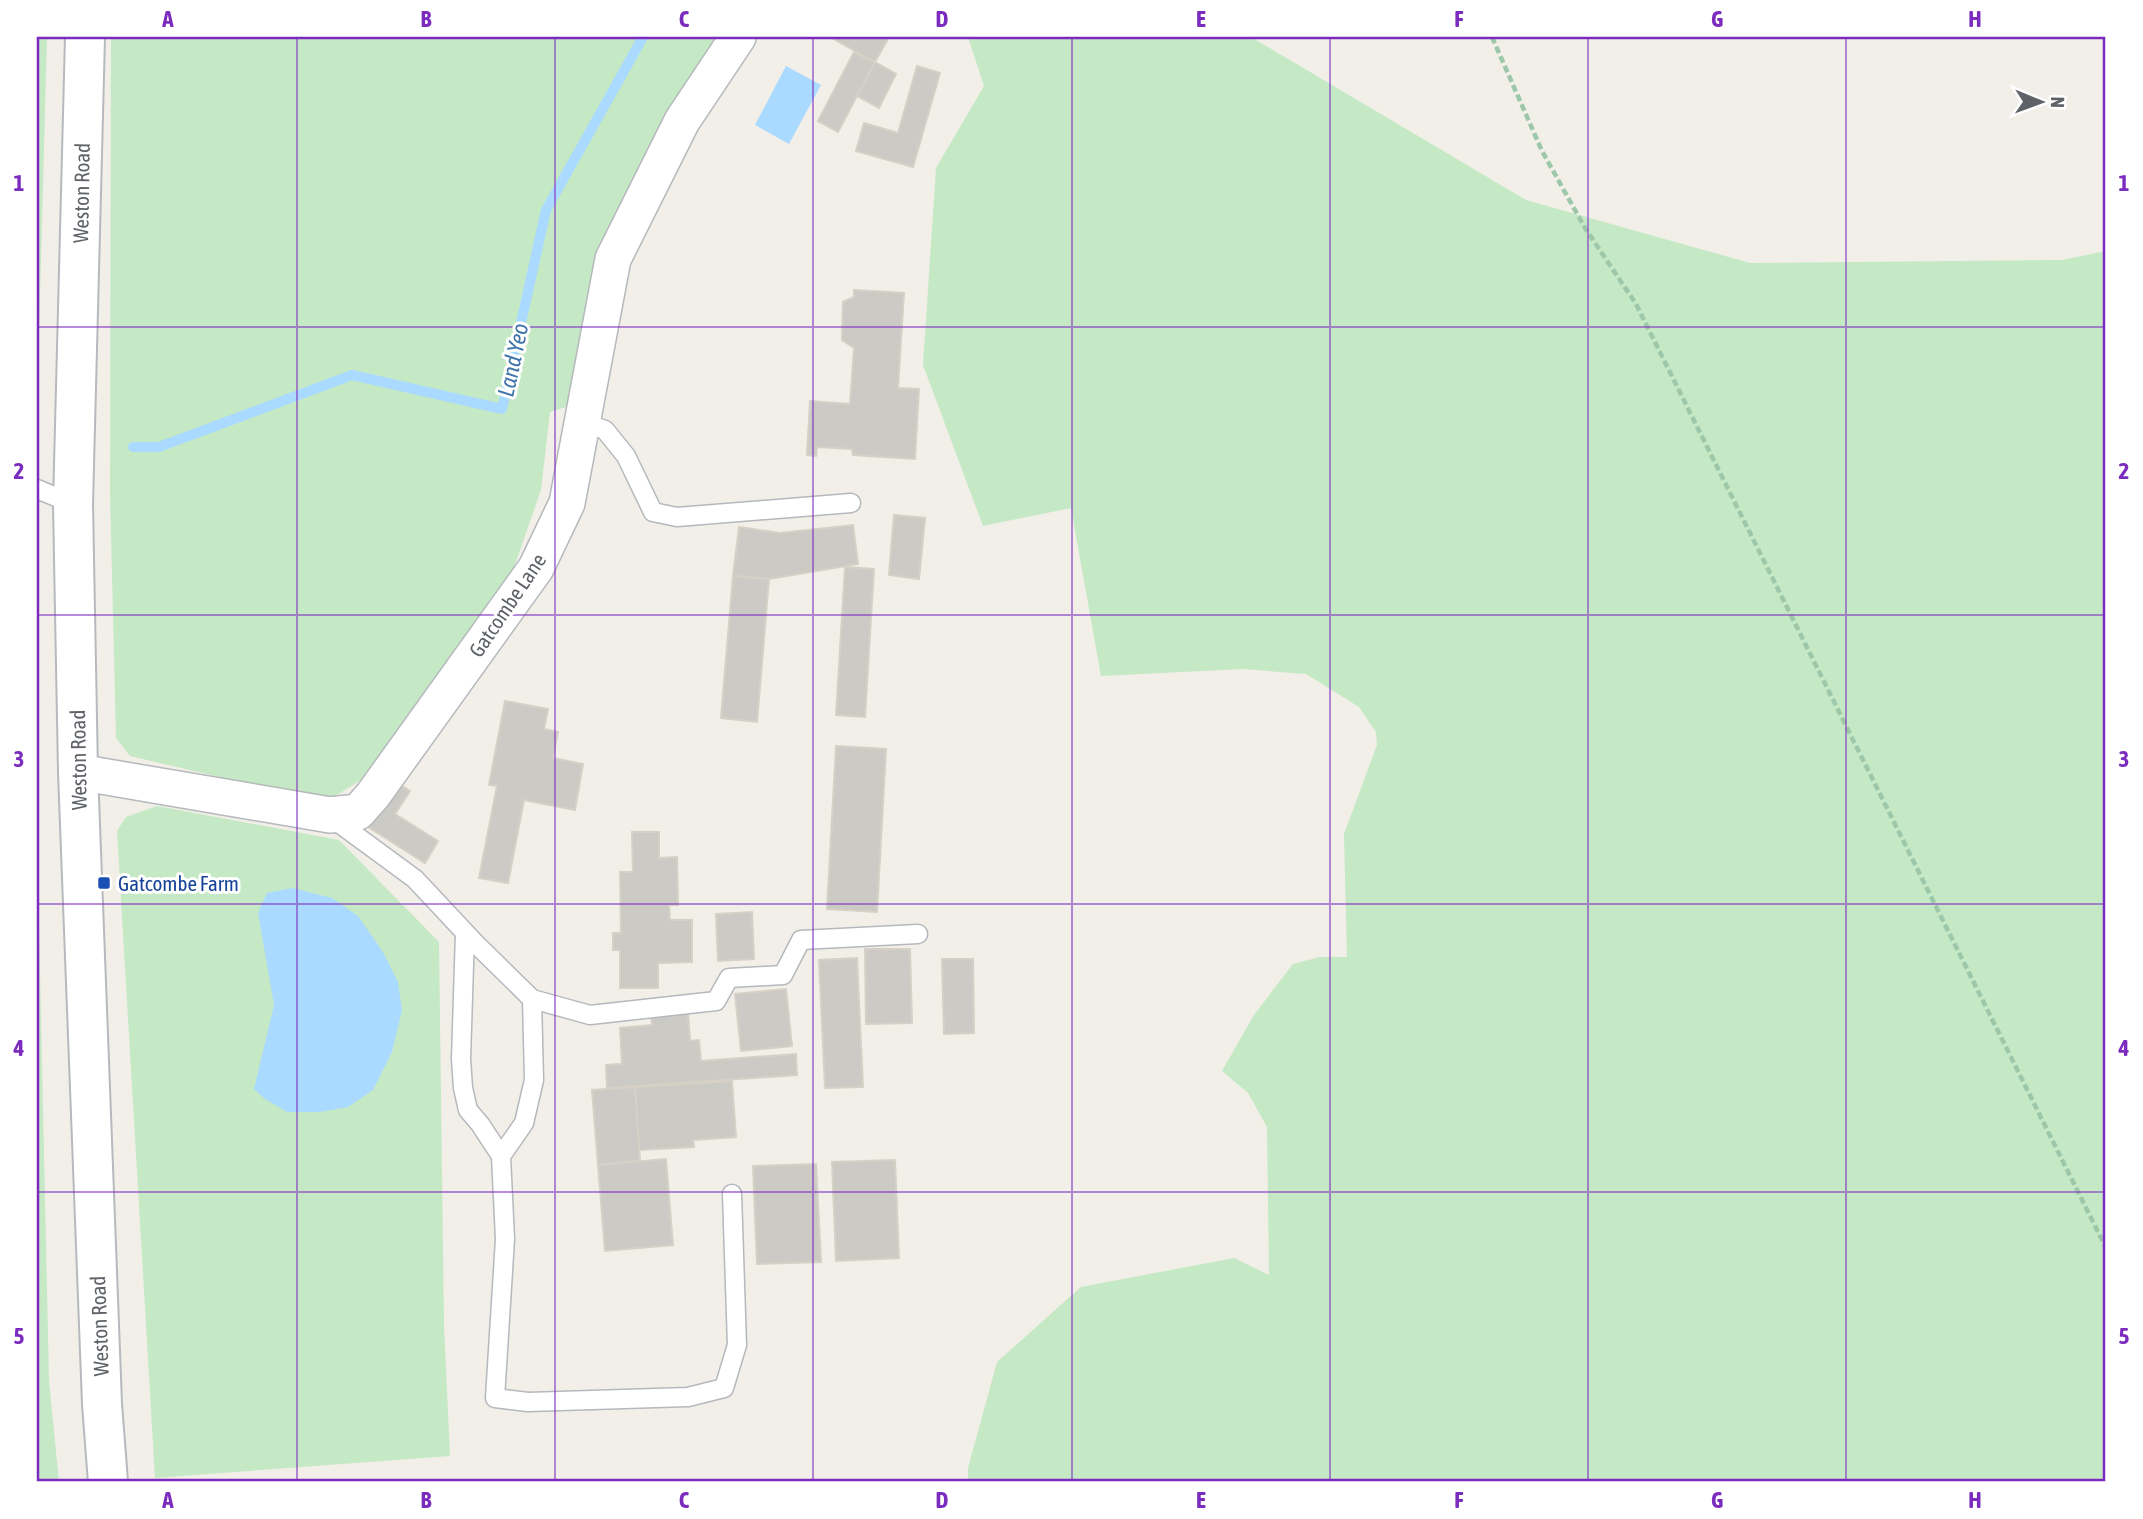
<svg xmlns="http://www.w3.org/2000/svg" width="2143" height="1519" viewBox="0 0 2143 1519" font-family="'Asap Condensed',sans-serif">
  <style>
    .green { fill: #c5e8c5 }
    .water { fill: #aadaff }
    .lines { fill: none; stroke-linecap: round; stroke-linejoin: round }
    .stream { stroke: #aadaff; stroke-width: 10 }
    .building { fill: #cccac5; stroke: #d6d1c6; stroke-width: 2 }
    .lane-casing { stroke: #b5b8bc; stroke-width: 21 }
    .street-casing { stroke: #b5b8bc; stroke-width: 38 }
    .secondary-casing { stroke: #b6babf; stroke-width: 42 }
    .path { stroke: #9cc7a9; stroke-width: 4.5; stroke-dasharray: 7 3.5; stroke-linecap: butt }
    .lane { stroke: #fff; stroke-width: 18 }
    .street { stroke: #fff; stroke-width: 35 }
    .secondary { stroke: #fff; stroke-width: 38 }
    .grid { fill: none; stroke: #7b2cbf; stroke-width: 2; stroke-opacity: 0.55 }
    .transit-dot { fill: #1a4fb4; stroke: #fff; stroke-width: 2.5 }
    .labels { text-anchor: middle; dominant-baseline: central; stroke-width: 6; stroke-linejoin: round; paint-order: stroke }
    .street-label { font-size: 21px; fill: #5f6368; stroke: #fff }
    .transit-label { font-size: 21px; fill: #164399; stroke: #fff; text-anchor: start }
    .water-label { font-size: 23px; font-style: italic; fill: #4174aa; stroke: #fff }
    .neatline { fill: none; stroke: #7b2cbf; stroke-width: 2.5 }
    .grid-label { font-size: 23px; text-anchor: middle; font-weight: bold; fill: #7b2cbf }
  </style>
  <rect width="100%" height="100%" fill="#f1efe8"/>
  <g class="green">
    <polygon points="37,37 47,37 37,406"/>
    <polygon points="111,37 752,37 656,195 572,405 550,412 541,490 513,570 366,777 332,798 310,798 130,756 116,738 110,492"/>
    <polygon points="968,37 1254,37 1256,40 1526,200 1750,263 2062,260 2106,251 2106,1482 968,1482 968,1468 997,1362 1081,1287 1234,1258 1269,1275 1267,1127 1248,1093 1222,1071 1254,1015 1293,964 1320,957 1347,957 1344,834 1377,745 1376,732 1359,707 1306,674 1243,669 1101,676 1071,508 983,526 923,365 936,168 984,86"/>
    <polygon points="157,806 339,840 439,942 444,1326 450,1456 155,1478 117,831 126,817"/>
    <polygon points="37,836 49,1381 59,1482 37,1482"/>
  </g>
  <g class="water">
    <polygon points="786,66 821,85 789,144 755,125"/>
    <polygon points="292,888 332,898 358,916 383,952 398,982 402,1010 392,1052 373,1090 348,1107 320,1112 287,1112 265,1099 254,1089 274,1005 258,913 267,893"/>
  </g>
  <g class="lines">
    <polyline class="stream" points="133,447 159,447 352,375 502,409 546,210 643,37"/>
  </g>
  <g class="building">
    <polygon points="830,37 889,37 875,62"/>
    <polygon points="854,52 875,62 838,132 818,121"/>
    <polygon points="875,62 896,74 879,108 857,96"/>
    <polygon points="917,66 940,73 913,167 856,151 864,123 898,133"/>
    <polygon points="854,290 904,293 898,388 919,389 915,459 853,455 852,449 817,447 816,456 807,455 810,401 850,404 854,348 842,340 843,302 854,297"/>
    <polygon points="894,515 925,518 919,579 889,575"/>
    <polygon points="853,525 858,564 769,579 733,576 739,527 780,533"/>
    <polygon points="845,567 874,569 865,717 836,715"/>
    <polygon points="733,576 769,579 757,722 721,718"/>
    <polygon points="505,701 548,709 544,729 558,732 553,758 583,764 575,810 524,800 508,883 479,878 497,786 489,785"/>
    <polygon points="836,746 886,749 877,912 827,909"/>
    <polygon points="396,782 410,791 395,814 438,841 425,863 368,827"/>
    <polygon points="632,832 659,832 659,858 677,857 678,905 669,905 670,920 692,920 692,962 658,963 658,988 620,988 620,950 613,950 613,933 621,933 620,872 633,872"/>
    <polygon points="752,912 754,959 718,961 716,914"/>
    <polygon points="865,949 910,949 912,1023 866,1024"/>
    <polygon points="857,958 863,1087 825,1088 819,960"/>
    <polygon points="942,959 973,959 974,1033 944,1034"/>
    <polygon points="786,989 792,1046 741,1051 735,994"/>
    <polygon points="688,1012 690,1041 699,1040 701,1061 796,1054 797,1075 607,1088 606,1065 622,1064 620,1028 652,1025 651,1014"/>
    <polygon points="732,1081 736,1137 693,1140 694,1147 638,1150 635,1087"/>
    <polygon points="635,1087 640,1161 598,1165 592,1090"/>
    <polygon points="666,1159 673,1245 605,1251 598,1165"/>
    <polygon points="895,1160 899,1258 836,1261 832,1162"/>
    <polygon points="816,1164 821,1262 757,1264 753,1166"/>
  </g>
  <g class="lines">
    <g class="lane-casing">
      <g id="lane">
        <polyline points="583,422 605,430 626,456 653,512 677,517 851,503"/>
        <polyline points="37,489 73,504"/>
        <polyline points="332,818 415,879 474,942 532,999 590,1015 716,1001 729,978 783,975 801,940 918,934"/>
        <polyline points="465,933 461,1059 463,1088 468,1110 480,1124 501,1156"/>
        <polyline points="532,999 534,1080 524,1123 501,1156 505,1239 495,1398 528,1402 688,1397 724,1388 737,1345 732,1194"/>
      </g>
    </g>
    <g class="street-casing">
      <polyline id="street" points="78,772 330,815 358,812 373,795 536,568 567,503 613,259 682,121 738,37"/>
    </g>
    <g class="secondary-casing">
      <polyline id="secondary" points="85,37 73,504 78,772 102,1404 108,1482"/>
    </g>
    <polyline class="path" points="1492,37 1542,151 1585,228 1636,304 2106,1248"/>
    <use href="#lane" class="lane"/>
    <use href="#street" class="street"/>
    <use href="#secondary" class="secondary"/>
  </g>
  <path class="grid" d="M297,37V1482M555,37V1482M813,37V1482M1072,37V1482M1330,37V1482M1588,37V1482M1846,37V1482M37,327H2106M37,615H2106M37,904H2106M37,1192H2106"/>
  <rect class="transit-dot" x="97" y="876" width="14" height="14" rx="3.5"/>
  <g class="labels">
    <g class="street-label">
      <text transform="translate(81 193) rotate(-89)">Weston Road</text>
      <text transform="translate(507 605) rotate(-56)">Gatcombe Lane</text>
      <text transform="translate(78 760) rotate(-91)">Weston Road</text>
      <text transform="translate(99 1326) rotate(-92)">Weston Road</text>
    </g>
    <g class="transit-label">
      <text x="118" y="883">Gatcombe Farm</text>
    </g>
    <g class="water-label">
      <text transform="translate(513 360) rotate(-78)">Land Yeo</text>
    </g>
  </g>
  <rect width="2143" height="1519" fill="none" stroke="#ffffff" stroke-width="77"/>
  <g transform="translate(2041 102) rotate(91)" stroke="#ffffff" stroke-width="5" paint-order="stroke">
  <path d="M0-5L12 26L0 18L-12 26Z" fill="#5f6368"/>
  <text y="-10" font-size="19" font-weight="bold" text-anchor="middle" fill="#5f6368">N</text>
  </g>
  <rect x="38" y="38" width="2066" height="1442" class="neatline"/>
  <g class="grid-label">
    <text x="168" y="27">A</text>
    <text x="426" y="27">B</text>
    <text x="684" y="27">C</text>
    <text x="942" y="27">D</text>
    <text x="1201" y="27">E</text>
    <text x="1459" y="27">F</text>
    <text x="1717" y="27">G</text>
    <text x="1975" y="27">H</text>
    <text x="19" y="191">1</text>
    <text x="2124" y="191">1</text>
    <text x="19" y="479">2</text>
    <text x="2124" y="479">2</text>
    <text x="19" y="767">3</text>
    <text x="2124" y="767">3</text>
    <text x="19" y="1056">4</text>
    <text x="2124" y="1056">4</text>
    <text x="19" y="1344">5</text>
    <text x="2124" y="1344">5</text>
    <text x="168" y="1508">A</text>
    <text x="426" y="1508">B</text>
    <text x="684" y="1508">C</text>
    <text x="942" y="1508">D</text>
    <text x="1201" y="1508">E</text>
    <text x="1459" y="1508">F</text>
    <text x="1717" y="1508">G</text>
    <text x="1975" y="1508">H</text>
  </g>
</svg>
